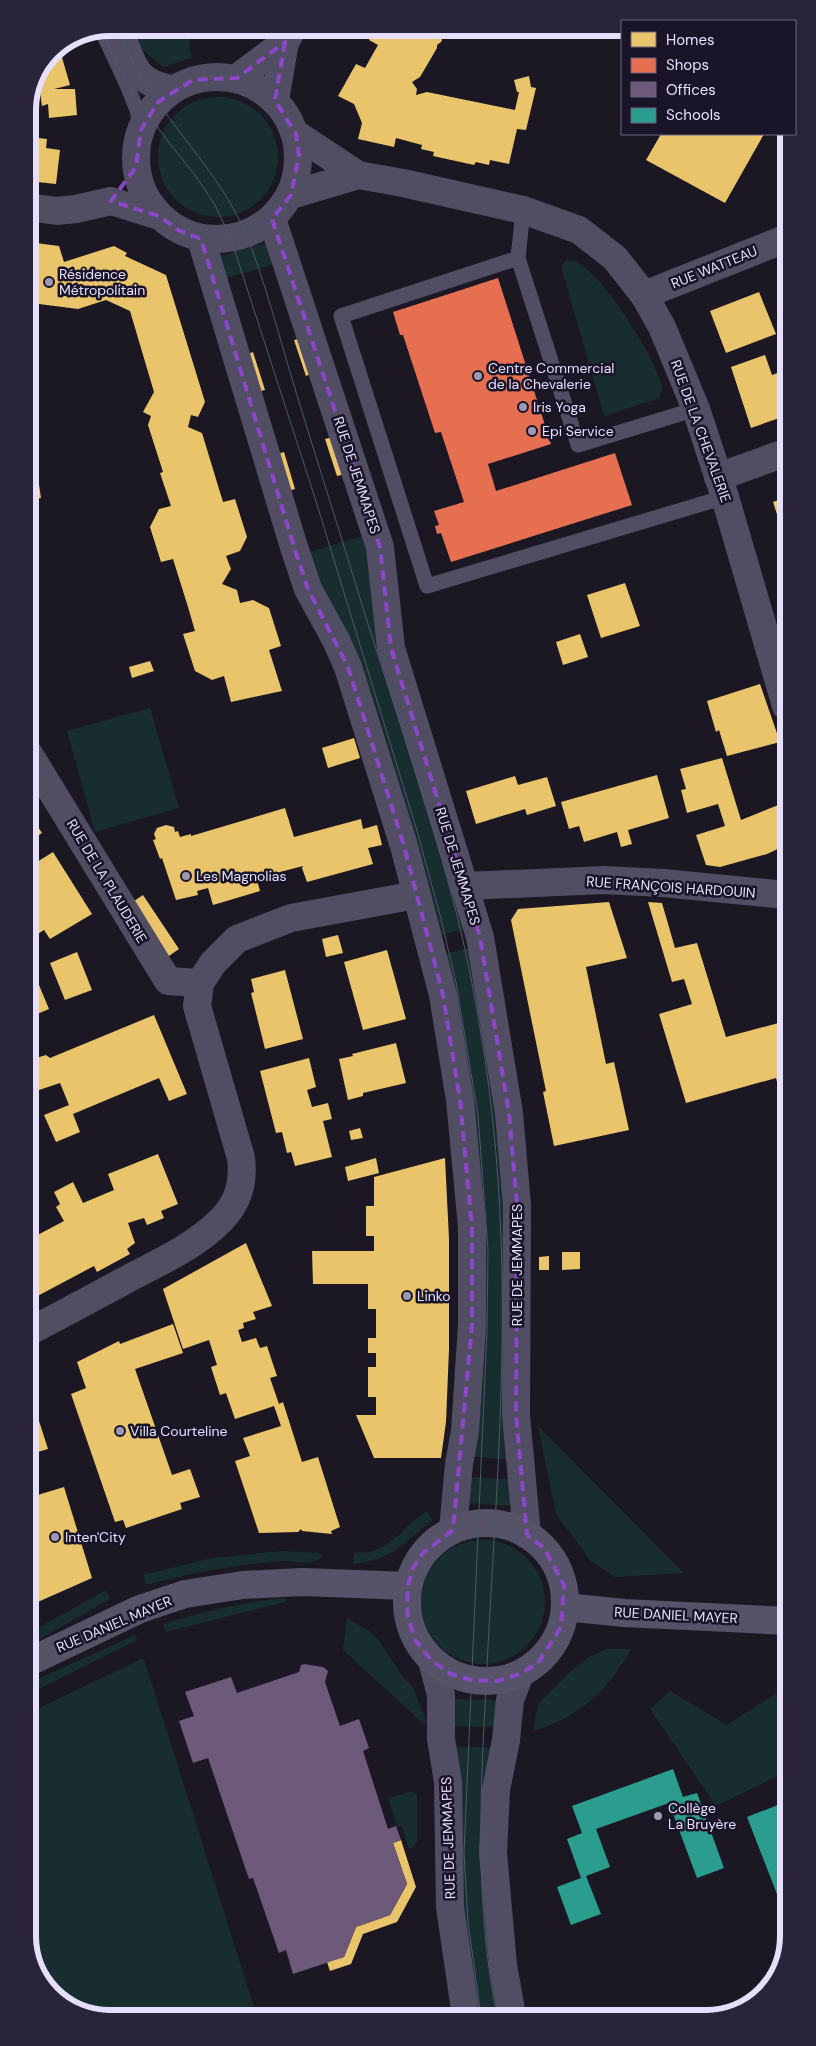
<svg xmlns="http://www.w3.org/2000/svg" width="816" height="2046" viewBox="0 0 816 2046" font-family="'DM Sans',sans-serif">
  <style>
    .green { fill: #182d30 }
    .homes { fill: #e9c46a }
    .shops { fill: #e76f51 }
    .offices { fill: #6d597a }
    .schools { fill: #2a9d8f }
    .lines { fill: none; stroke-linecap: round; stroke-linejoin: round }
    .lane { stroke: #514e63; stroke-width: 15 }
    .street { stroke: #514e63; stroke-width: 28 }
    .secondary { stroke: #565368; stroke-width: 28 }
    .tram { stroke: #4c596b; stroke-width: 1 }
    .marked { fill: none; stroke: #8b47c8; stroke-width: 4; stroke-dasharray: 10 6; stroke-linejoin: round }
    .poi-dot { fill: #9e99b0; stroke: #191428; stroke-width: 2 }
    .labels { text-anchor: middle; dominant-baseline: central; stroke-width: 5; stroke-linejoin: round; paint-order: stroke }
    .street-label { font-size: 14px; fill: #e5dffb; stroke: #191428 }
    .poi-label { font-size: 14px; fill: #e5dffb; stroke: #191428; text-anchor: start }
    .rim { fill: none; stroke: #e5dffb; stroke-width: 6 }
  </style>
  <rect width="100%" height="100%" fill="#1b1824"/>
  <g class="green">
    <polygon points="136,33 194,33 189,41 192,58 163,67 141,48"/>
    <circle cx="218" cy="157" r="60"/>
    <polygon points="268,242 278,263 220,280 218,257"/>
    <path d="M566,260C570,261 574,261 577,262C604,277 655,356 662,387C662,390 661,394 660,398L604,416L562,270V266Z"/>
    <polygon points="363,536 472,927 437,936 302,554"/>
    <polygon points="150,708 179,808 95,832 67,731"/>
    <polygon points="474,947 506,1175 513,1460 468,1456 477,1415 441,955"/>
    <polygon points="538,1426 684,1573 615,1577 591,1561 556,1514"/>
    <polygon points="466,1477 512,1479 510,1506 464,1503"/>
    <path d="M427,1511L433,1520C401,1544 397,1558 354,1564V1553C360,1552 368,1553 373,1551C395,1543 408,1523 427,1511Z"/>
    <circle cx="483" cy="1602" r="62"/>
    <path d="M283,1551L319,1553L323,1556C313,1567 292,1560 279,1561C234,1565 190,1573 146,1585L143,1575L212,1558Z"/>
    <polygon points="106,1590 110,1599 31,1644 31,1632"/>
    <path d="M284,1598L287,1600L285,1602L166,1632L163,1624C204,1612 241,1602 284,1598Z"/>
    <polygon points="347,1618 371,1632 380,1642 402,1676 413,1687 426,1720 425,1725 343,1650"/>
    <polygon points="135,1635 137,1640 31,1693 31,1682"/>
    <path d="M607,1649H631C608,1691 580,1717 533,1731L538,1704L572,1670L589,1657Z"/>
    <polygon points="143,1658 152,1684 257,2017 105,2018 60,2001 32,1962 31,1712"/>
    <polygon points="788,1686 788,1771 716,1806 650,1709 670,1691 727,1725"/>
    <polygon points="454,1699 496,1700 498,1702 495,1727 452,1726"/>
    <polygon points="452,1746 497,1748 503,2016 473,2016 465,1956"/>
    <polygon points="413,1791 417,1795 417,1841 413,1847 409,1849 402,1826 397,1827 388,1798"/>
  </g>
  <g class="homes">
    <polygon points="439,30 438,33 442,40 441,42 437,45 437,48 420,77 412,82 417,89 416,95 427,92 515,110 519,92 517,92 514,80 529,76 531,87 536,88 526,130 517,129 509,164 490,160 489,165 476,162 474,165 433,156 434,152 421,149 422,145 396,138 394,147 358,139 362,123 354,104 338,96 356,64 365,68 378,45 369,40 374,31"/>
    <polygon points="59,47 70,85 54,89 75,89 77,115 49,118 48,104 42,106 40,92 33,94 52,52"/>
    <polygon points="661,134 764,134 725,203 646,160"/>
    <polygon points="30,137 47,139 46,148 60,150 56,184 28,181 28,146 29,146"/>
    <polygon points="28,242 59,246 64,262 114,246 127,253 125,256 166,275 205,402 198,417 191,415 188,427 202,433 223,502 235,499 247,537 240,551 226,556 231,569 222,584 237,590 240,603 253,600 269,608 281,646 269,650 282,691 231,702 224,676 212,680 195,671 183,634 195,631 188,607 173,559 161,562 150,527 159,509 171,506 160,473 163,472 148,425 151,416 143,412 154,392 130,311 106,300 78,309 39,304 32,364 28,363"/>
    <polygon points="759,292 776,334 726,353 710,311"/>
    <polygon points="302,338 313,373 306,376 294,340"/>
    <polygon points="253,352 265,390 257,392 245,355"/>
    <polygon points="765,355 772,375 780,372 785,374 785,401 781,403 785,416 751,428 731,367"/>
    <polygon points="333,437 345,474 337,476 325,439"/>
    <polygon points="28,451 34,451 41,498 29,500"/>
    <polygon points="284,452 295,489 288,491 277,454"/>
    <polygon points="785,498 785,539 773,502"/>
    <polygon points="625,583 640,626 601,638 587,595"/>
    <polygon points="580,634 588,657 563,665 556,642"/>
    <polygon points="150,661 154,671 132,678 129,667"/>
    <polygon points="760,684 780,742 727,756 719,730 716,732 707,701"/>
    <polygon points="354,738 360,758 328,768 322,748"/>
    <polygon points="722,758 741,820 786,802 786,858 782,847 767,854 720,867 706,865 696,835 725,826 718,804 687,813 681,790 686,789 680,769"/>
    <polygon points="657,775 669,818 628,830 632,844 621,847 617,832 584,842 579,826 569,829 561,802"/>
    <polygon points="515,776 518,785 547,777 556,806 527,815 525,809 476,824 466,791"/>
    <polygon points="285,808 294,837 361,819 363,829 377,825 382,845 368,848 373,864 307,882 302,868 303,866 265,876 264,874 256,877 260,891 213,905 208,888 197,891 198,895 176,900 162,858 160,859 153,840 156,839 154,834 157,828 166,825 174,827 175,832 178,831 180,837 191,834 191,836"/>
    <polygon points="29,813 42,833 29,841"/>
    <polygon points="53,852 92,914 50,939 44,930 30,939 29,867"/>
    <polygon points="143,895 179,949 166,958 131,903"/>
    <polygon points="609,902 627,958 586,967 606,1064 614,1062 629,1130 554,1146 543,1092 546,1091 511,920 518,909"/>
    <polygon points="648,902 662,903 675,948 697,943 726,1037 786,1021 787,1106 784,1106 776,1078 686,1103 659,1014 692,1004 684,979 672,982"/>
    <polygon points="338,935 343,953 326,957 322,939"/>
    <polygon points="387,950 406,1019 363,1030 344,962"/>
    <polygon points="77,952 92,990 65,1000 50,963"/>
    <polygon points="285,970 303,1039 265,1049 251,993 254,992 251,979"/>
    <polygon points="34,973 49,1009 30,1017 30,975"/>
    <polygon points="154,1015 187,1094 169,1101 159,1078 73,1114 80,1132 56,1142 44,1115 69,1105 60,1083 30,1093 30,1060 46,1055 50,1058"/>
    <polygon points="396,1043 406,1083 363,1093 363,1096 348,1100 339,1059 353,1056 352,1054"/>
    <polygon points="309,1058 316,1087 307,1090 312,1107 328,1103 332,1119 323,1121 332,1157 295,1166 291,1152 287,1153 282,1132 276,1133 260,1071"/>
    <polygon points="360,1128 363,1138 351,1140 349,1131"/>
    <polygon points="158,1154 178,1204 161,1211 164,1218 147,1225 144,1218 128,1223 135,1243 127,1249 130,1254 97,1272 94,1266 30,1300 30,1239 64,1221 56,1207 60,1204 54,1192 73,1182 83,1203 114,1190 108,1174"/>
    <polygon points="376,1158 379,1173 348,1181 345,1167"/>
    <polygon points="445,1158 449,1239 449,1349 446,1422 441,1458 374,1458 356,1415 376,1415 376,1397 368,1397 368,1367 376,1367 376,1353 368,1353 368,1338 376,1338 376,1309 368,1309 368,1284 313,1284 312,1251 374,1251 374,1236 366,1236 366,1206 374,1206 374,1177"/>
    <polygon points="246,1243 272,1306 253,1312 256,1319 243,1323 244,1328 238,1330 242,1342 256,1338 260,1348 267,1346 277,1376 270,1378 279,1404 283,1402 302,1462 318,1457 340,1527 331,1531 332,1534 302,1531 301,1529 298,1532 259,1533 235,1461 250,1456 243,1438 281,1426 274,1406 235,1419 226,1393 220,1395 211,1367 217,1365 209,1340 183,1349 163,1289"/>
    <polygon points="562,1252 580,1252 580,1269 562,1270"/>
    <polygon points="549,1256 549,1270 539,1270 539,1257"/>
    <polygon points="173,1324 183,1353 135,1369 172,1475 190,1469 200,1497 180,1503 182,1509 126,1528 123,1520 115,1522 71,1394 86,1388 77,1362 119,1341 120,1344"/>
    <polygon points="31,1396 48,1449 31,1454"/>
    <polygon points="64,1487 92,1578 31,1605 31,1497"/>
    <polygon points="401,1840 416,1887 397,1922 363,1934 351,1964 330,1971 327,1962 344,1957 356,1927 390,1915 407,1884 393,1843"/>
  </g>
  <polygon class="shops" points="498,278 551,444 488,464 496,491 615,453 632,505 451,562 441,533 437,534 435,526 439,525 434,511 464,502 441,432 435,433 403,335 400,335 393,312"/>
  <polygon class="offices" points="304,1664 323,1667 328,1671 325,1682 340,1726 359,1719 369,1748 363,1751 388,1829 396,1826 401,1840 393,1843 407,1884 390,1915 356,1927 344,1957 293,1974 286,1950 279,1953 253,1878 249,1879 208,1758 193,1763 179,1721 194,1716 185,1692 231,1677 237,1693 299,1672 301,1665"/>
  <g class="schools">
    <polygon points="673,1769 683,1797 697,1793 724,1868 697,1878 669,1803 596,1829 610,1867 586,1876 601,1914 571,1925 557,1887 581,1878 567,1839 582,1833 572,1806"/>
    <polygon points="788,1801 788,1910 784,1912 747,1817"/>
  </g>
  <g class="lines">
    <g class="lane">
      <polyline points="103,33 127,85 137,110 141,130"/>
      <polyline points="523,210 518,258 578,445 696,409"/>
      <polyline points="518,258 341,316 427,586 725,497"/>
    </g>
    <g class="street">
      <path d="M121,33C133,66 136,84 173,89"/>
      <circle cx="217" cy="158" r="81"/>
      <polyline points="237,78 285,42"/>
      <polyline points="275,100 285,42 291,32"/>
      <polyline points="296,134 358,175 403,183 523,210 579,230 615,258 644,295 662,327 696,409 725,497 786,706"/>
      <polyline points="291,195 358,175"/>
      <polyline points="28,207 57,211 76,209 111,201 159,216"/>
      <polyline points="272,219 380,547 391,648 480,937 509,1113 517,1206 516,1415 527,1535"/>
      <polyline points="201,239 294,547 308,589 336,640 348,667 404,846 443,995 460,1100 472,1227 472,1325 465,1431 459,1464 453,1530"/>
      <polyline points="644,295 785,239"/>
      <polyline points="718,477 785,453"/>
      <polyline points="29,754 168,981 200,983"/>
      <polyline points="466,886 604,880 663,883 786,895"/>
      <path d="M30,1331C65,1313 100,1294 135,1275C164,1260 198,1244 221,1220C239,1202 244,1182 241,1158L197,1006L200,983L213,963L237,939L291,918L416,895"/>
      <polyline points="432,1661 441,1695 441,1739 448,1782 450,1907 466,2016"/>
      <polyline points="512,2016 503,1965 493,1853 496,1790 506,1740 510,1700 520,1674"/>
    </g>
    <g class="secondary">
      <circle cx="486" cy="1602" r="79"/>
      <polyline points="565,1607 624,1613 788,1621"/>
      <polyline points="31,1661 140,1609 185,1594 243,1585 302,1582 408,1586"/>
    </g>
    <g class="tram">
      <polyline points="103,33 127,85 167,140 195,175 215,205 231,239 315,498 417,831 441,919 456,983 478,1115 488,1250 487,1329 464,1853 468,1922 481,2016"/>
      <path d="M121,33C127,49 133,65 143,80C176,133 221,176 246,234C265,281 278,333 293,382C312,445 332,507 351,569C386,685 427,798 457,915C478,1001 492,1092 498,1180C510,1349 494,1518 486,1686C480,1795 475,1908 497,2016"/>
    </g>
  </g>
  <path class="marked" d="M285,42L275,100L296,134L299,155L291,195L272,219L380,547L391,648L480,937L509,1113L517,1206L516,1415L527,1535L544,1548L564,1585L561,1627L538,1663L520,1674L497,1681L471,1680L451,1674L432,1661L415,1640L407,1613L408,1586L413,1568L423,1553L453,1530L472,1325V1227L460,1100L443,995L404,846L348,667L308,589L294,547L201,239L178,230L159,216L111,201L136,167L141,130L158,102L193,80L237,78Z"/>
  <g class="poi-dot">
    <circle cx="49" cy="282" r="5"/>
    <circle cx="478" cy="376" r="5"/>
    <circle cx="523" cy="407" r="5"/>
    <circle cx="532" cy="431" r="5"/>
    <circle cx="186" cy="876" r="5"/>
    <circle cx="407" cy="1296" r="5"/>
    <circle cx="120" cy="1431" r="5"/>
    <circle cx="55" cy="1537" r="5"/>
    <circle cx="658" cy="1816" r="5"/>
  </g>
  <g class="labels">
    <g class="street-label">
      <text transform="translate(714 267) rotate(-22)">RUE WATTEAU</text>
      <text transform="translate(701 431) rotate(70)">RUE DE LA CHEVALERIE</text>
      <text transform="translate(357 475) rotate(72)">RUE DE JEMMAPES</text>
      <text transform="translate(458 866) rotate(73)">RUE DE JEMMAPES</text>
      <text transform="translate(107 881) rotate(59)">RUE DE LA PLAUDERIE</text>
      <text transform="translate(671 887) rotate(4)">RUE FRANÇOIS HARDOUIN</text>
      <text transform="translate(517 1265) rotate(-90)">RUE DE JEMMAPES</text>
      <text transform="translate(676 1615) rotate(3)">RUE DANIEL MAYER</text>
      <text transform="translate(114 1624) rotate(-23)">RUE DANIEL MAYER</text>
      <text transform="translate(448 1838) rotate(-92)">RUE DE JEMMAPES</text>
    </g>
    <g class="poi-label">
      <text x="59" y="274">Résidence<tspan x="59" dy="16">Métropolitain</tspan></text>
      <text x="488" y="368">Centre Commercial<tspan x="488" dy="16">de la Chevalerie</tspan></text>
      <text x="533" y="407">Iris Yoga</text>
      <text x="542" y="431">Epi Service</text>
      <text x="196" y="876">Les Magnolias</text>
      <text x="417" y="1296">Linko</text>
      <text x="130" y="1431">Villa Courteline</text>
      <text x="65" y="1537">Inten'City</text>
      <text x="668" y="1808">Collège<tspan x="668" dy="16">La Bruyère</tspan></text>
    </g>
  </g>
  <path d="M0 0H816V2046H0ZM110 36H706A74 74 0 0 1 780 110V1936A74 74 0 0 1 706 2010H110A74 74 0 0 1 36 1936V110A74 74 0 0 1 110 36Z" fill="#292439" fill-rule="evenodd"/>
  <path class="rim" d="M110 36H706A74 74 0 0 1 780 110V1936A74 74 0 0 1 706 2010H110A74 74 0 0 1 36 1936V110A74 74 0 0 1 110 36Z"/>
  <rect x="621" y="20" width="175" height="115" fill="#191428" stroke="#6b657c"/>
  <rect x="631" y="32" width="25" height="15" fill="#e9c46a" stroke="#6b657c"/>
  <text x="666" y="45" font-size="15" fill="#e5dffb">Homes</text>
  <rect x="631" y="58" width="25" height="15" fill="#e76f51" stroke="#6b657c"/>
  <text x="666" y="70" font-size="15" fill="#e5dffb">Shops</text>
  <rect x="631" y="82" width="25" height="15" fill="#6d597a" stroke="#6b657c"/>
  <text x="666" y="95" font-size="15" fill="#e5dffb">Offices</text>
  <rect x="631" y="108" width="25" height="15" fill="#2a9d8f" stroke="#6b657c"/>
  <text x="666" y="120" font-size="15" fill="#e5dffb">Schools</text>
</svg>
